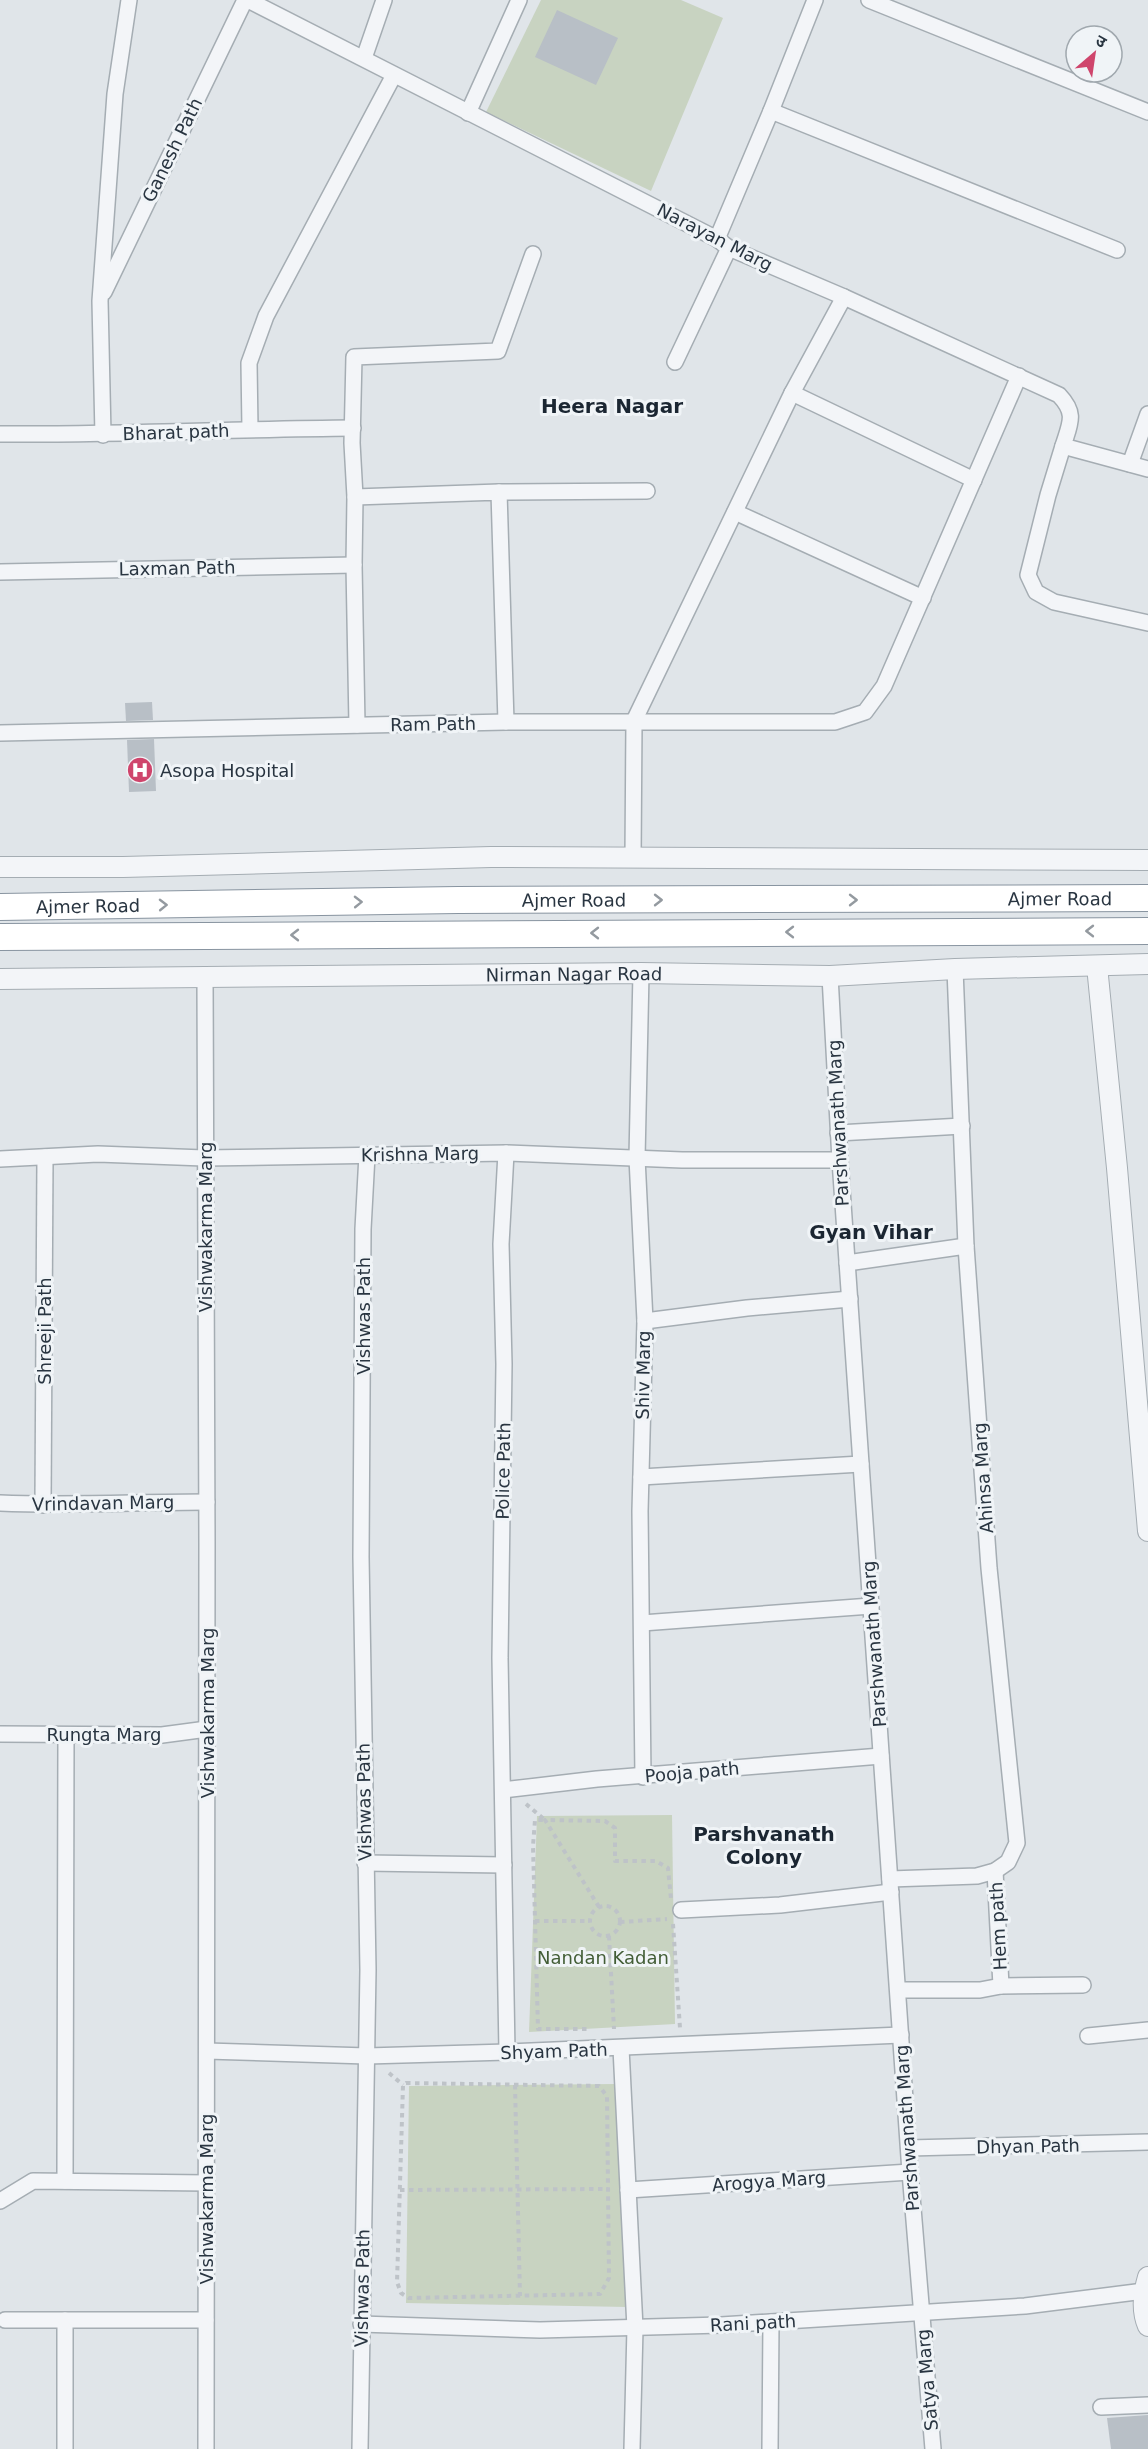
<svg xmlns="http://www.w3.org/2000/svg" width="1148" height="2449" viewBox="0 0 1148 2449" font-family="'DejaVu Sans','Noto Sans Devanagari',sans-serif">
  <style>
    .green { fill: #c8d3c1 }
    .building { fill: #b8bfc6 }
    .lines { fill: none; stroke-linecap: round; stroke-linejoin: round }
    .minor-casing { stroke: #a5adb3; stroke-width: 18 }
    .tertiary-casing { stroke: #a5adb3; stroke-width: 22 }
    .trunk-casing { stroke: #8894a0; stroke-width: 28 }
    .path { stroke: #bec3c8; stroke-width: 4; stroke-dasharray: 4.5 4.5; stroke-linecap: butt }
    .minor { stroke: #f3f5f8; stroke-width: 15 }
    .tertiary { stroke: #f3f5f8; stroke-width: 20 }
    .trunk { stroke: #fff; stroke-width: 26 }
    .oneway { stroke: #949aa0 }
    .labels { text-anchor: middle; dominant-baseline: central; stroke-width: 6; stroke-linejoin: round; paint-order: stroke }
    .street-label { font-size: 18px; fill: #293541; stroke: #f0f4f7 }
    .poi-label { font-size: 18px; fill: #293541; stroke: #f0f4f7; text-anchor: start }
    .park-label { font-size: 18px; fill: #425d36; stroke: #f0f4f7 }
    .neighbourhood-label { font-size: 20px; font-weight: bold; fill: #1b2632; stroke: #f0f4f7 }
  </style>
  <rect width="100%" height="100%" fill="#e0e5e9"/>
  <g class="green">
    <polygon points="541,0 681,0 723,18 651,191 486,112"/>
    <polygon points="672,1815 675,2024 529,2032 537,1816"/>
    <polygon points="616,2084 627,2307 406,2303 409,2086"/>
  </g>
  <g class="building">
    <polygon points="557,10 618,38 596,85 535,57"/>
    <polygon points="152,702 153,720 126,721 125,703"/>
    <polygon points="154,739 156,791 129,792 127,740"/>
    <polygon points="1148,2415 1148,2449 1111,2449 1107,2418"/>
  </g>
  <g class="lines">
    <g class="minor-casing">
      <g id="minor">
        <path d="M248,0L717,239L729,248L844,297L1059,395C1077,414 1070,423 1063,446L1148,469"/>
        <polyline points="869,0 1148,112"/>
        <polyline points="364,58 384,0"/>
        <polyline points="771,111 1117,250"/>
        <polyline points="468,113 519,0"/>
        <polyline points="717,239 771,111 815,0"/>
        <polyline points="104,292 245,0"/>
        <polyline points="675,362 729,248"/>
        <polyline points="792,393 974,480"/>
        <polyline points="250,429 249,363 266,316 394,75"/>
        <path d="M0,434C118,435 235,429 353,428"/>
        <polyline points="103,435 100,301 115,94 129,0"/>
        <polyline points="1063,446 1048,495 1028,575 1036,592 1054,602 1148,623"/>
        <polyline points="1130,464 1148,414"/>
        <polyline points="499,492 647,491"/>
        <polyline points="355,497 499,492 506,722"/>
        <polyline points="735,512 923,598"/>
        <polyline points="0,572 354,565"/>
        <polyline points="357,725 354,565 355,497 352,443 354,357 498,351 533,254"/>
        <polyline points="0,733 506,722 835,722 865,712 884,686 1019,376"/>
        <polyline points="633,858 634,721 792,393 844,297"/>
        <polyline points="641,973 637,1158 645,1321 640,1511 643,1777"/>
        <polyline points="205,976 207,1543 206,2449"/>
        <polyline points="830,976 840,1160 910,2172 933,2449"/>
        <polyline points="838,1133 962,1126"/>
        <polyline points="506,1153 501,1244 504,1364 500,1658 507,2052"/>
        <polyline points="0,1159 98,1154 204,1158 506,1153 682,1160 840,1160"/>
        <polyline points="847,1263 966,1246"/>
        <polyline points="645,1321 747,1308 850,1299"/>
        <polyline points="641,1477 861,1464"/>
        <path d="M0,1503C69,1506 138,1502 207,1502"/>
        <polyline points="43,1505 45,1157"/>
        <polyline points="642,1623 871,1606"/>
        <polyline points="0,1734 162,1735 207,1729"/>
        <polyline points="503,1790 597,1779 881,1756"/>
        <polyline points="365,1863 504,1865"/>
        <polyline points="890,1879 977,1876 995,1871 1008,1862 1017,1843 989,1568 966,1246 955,969"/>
        <polyline points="681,1910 780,1905 891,1892"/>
        <polyline points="1001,1986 1083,1985"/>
        <polyline points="898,1990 980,1990 1001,1986 995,1871"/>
        <polyline points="1088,2036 1148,2030"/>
        <polyline points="621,2048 635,2328 632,2449"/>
        <polyline points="207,2051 367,2056 507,2052 901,2035"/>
        <polyline points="909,2148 1148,2142"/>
        <polyline points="65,2181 66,1735"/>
        <polyline points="628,2190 910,2172"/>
        <polyline points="0,2201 33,2181 207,2183"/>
        <polyline points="5,2320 206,2320"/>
        <polyline points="65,2320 65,2449"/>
        <polyline points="361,2324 540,2330 721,2325 1025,2306 1144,2291"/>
        <polyline points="1101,2407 1148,2405"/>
        <polyline points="360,2449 368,1970 361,1557 363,1229 367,1155"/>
        <polyline points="770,2449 771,2322"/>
      </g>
    </g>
    <g class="tertiary-casing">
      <g id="tertiary">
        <polyline points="0,867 123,867 491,857 1148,860"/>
        <polyline points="1097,966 1117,1168 1148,1531"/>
        <path id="s1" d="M0,979L641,973L830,976L955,969L1148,964"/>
        <path d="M1148,2277C1143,2294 1141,2310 1148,2326"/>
      </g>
    </g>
    <g class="trunk-casing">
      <g id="trunk">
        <path id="s2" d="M0,907L458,900L1148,898"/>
        <polyline points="0,937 1148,931"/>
      </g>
    </g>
    <g class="path">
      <polyline points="526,1804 545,1820 535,1820 533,1846 538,2029 587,2029"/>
      <circle cx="605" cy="1921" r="15"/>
      <polyline points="599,1907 545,1820 605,1821 615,1828 615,1861 656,1861 668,1868 671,1899"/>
      <polyline points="535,1921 589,1921"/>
      <polyline points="620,1922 667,1919"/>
      <polyline points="673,1924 680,2028"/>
      <polyline points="609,1936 614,2029"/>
      <polyline points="389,2073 403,2085"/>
      <polygon points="406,2083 599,2086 607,2096 609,2278 600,2294 409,2298 401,2293 397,2282 403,2085"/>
      <polyline points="515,2085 520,2296"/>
      <polyline points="400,2190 608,2189"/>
    </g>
    <use href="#minor" class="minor"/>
    <use href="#tertiary" class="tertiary"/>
    <use href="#trunk" class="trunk"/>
  </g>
  <defs><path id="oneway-chevron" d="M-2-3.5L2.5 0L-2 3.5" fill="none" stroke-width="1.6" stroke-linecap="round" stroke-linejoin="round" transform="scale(1.5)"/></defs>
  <g class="oneway">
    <use href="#oneway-chevron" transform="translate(658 900)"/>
    <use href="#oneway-chevron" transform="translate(853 900)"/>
    <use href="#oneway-chevron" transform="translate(358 902) rotate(-1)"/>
    <use href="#oneway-chevron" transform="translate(163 905) rotate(-1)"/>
    <use href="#oneway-chevron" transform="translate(1090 931) rotate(180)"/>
    <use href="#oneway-chevron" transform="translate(790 932) rotate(180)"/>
    <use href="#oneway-chevron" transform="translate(595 933) rotate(180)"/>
    <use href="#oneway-chevron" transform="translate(295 935) rotate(180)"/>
  </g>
  <defs>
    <g id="hospital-disc" transform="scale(1.35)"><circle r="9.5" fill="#cf456c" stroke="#f0f4f7"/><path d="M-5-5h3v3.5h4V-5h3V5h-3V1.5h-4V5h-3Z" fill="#fff"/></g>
  </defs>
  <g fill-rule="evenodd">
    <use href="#hospital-disc" x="140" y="770"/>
  </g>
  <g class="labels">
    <g class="street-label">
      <text transform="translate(172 150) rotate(-64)">Ganesh Path</text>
      <text transform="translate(715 237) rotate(27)">Narayan Marg</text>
      <text transform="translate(176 432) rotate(-2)">Bharat path</text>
      <text transform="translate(177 568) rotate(-1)">Laxman Path</text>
      <text transform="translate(433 724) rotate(-1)">Ram Path</text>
      <text stroke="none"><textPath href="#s2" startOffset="1060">Ajmer Road</textPath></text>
      <text stroke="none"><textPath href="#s2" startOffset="574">Ajmer Road</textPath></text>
      <text stroke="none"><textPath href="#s2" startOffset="88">Ajmer Road</textPath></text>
      <text stroke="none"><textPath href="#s1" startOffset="574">Nirman Nagar Road</textPath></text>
      <text transform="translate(838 1123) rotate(-93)">Parshwanath Marg</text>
      <text transform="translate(420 1154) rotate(-1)">Krishna Marg</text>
      <text transform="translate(205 1227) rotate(-90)">Vishwakarma Marg</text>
      <text transform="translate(363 1316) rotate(-90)">Vishwas Path</text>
      <text transform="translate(44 1331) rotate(-90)">Shreeji Path</text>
      <text transform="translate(643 1375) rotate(-89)">Shiv Marg</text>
      <text transform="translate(503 1471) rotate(-89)">Police Path</text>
      <text transform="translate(983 1478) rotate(-94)">Ahinsa Marg</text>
      <text transform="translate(103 1503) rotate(-1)">Vrindavan Marg</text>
      <text transform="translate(874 1644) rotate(-94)">Parshwanath Marg</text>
      <text transform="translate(207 1713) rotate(-90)">Vishwakarma Marg</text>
      <text x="104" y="1734">Rungta Marg</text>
      <text transform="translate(692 1772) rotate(-5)">Pooja path</text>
      <text transform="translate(364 1802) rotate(-91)">Vishwas Path</text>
      <text transform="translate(998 1926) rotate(-93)">Hem path</text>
      <text transform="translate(554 2051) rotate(-2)">Shyam Path</text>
      <text transform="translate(907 2128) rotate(-94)">Parshwanath Marg</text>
      <text transform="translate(1028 2146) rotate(-1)">Dhyan Path</text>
      <text transform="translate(769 2181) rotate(-4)">Arogya Marg</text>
      <text transform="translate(206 2199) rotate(-90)">Vishwakarma Marg</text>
      <text transform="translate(362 2288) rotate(-89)">Vishwas Path</text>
      <text transform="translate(753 2323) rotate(-3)">Rani path</text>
      <text transform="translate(927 2380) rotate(-95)">Satya Marg</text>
    </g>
    <g class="poi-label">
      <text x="160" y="770">Asopa Hospital</text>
    </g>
    <g class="park-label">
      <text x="603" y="1957">Nandan Kadan</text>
    </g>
    <g class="neighbourhood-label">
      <text x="612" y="406">Heera Nagar</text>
      <text x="871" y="1232">Gyan Vihar</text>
      <text x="764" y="1834">Parshvanath<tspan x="764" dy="23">Colony</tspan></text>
    </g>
  </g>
  <g transform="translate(1094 54) rotate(29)"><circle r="28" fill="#f0f4f7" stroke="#a0a8ae" stroke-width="1.5"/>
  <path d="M0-4.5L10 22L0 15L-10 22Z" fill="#cf456c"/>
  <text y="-9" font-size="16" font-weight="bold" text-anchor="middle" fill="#293541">उ</text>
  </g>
</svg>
